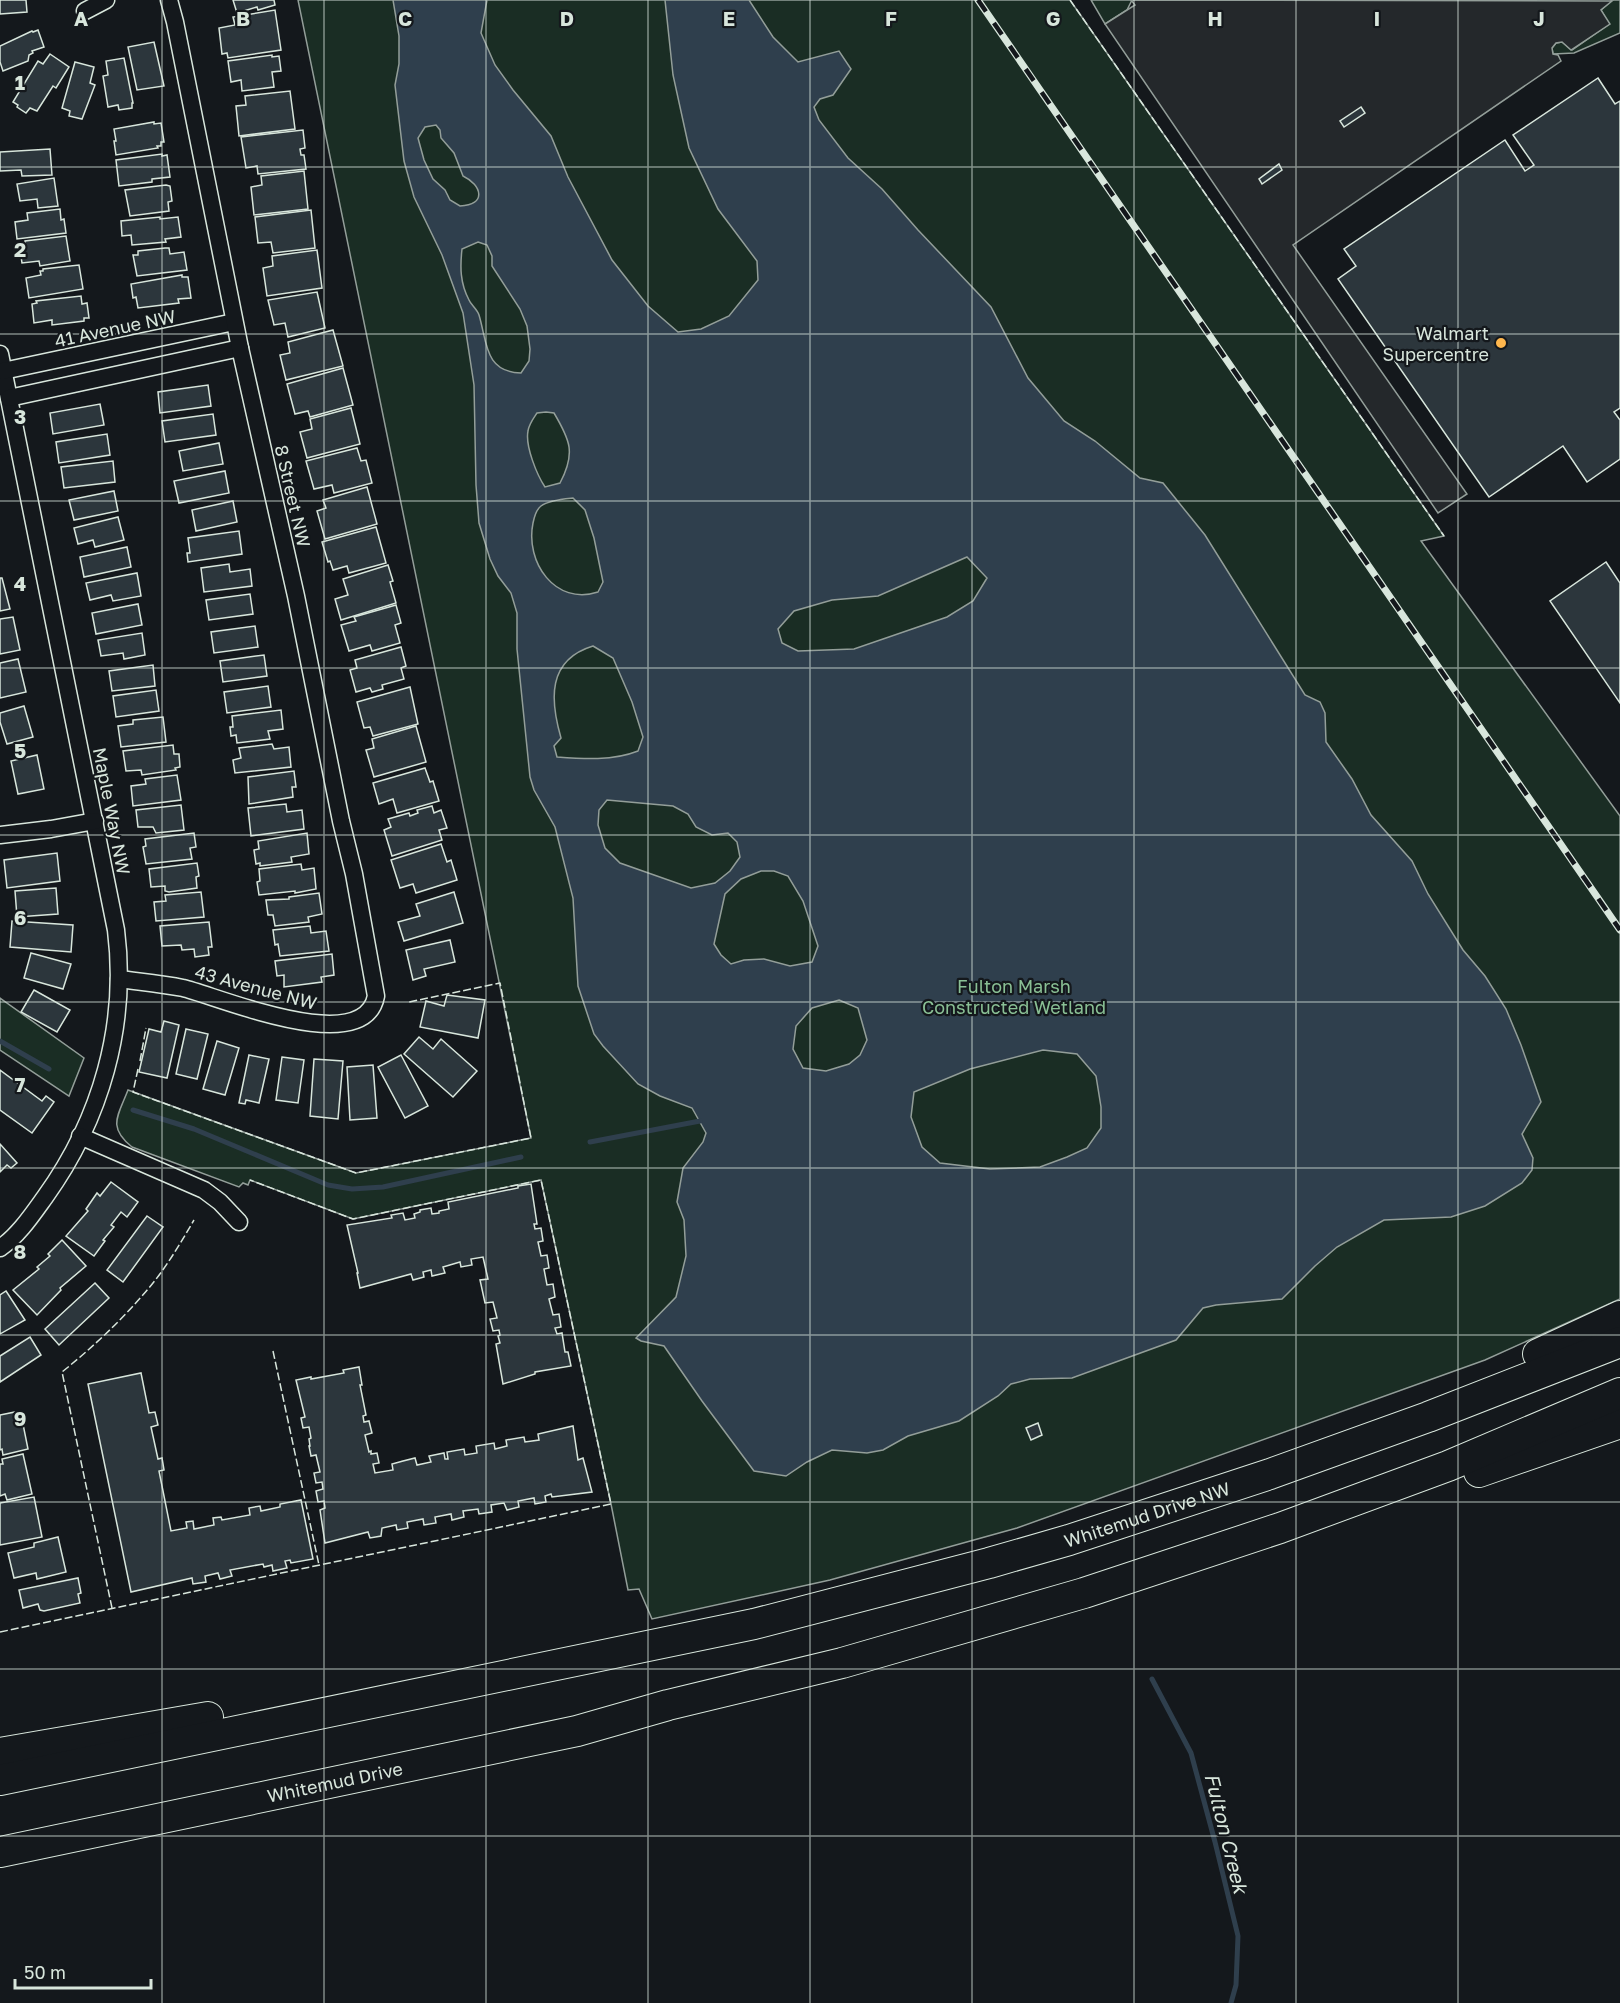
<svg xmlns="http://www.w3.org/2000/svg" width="1620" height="2003" viewBox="0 0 1620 2003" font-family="'Golos Text',sans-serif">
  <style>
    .green { fill: #1a2d24; stroke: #939e99; stroke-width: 1.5 }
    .parking { fill: #24282b; stroke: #939e99; stroke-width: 1.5 }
    .water { fill: #2f3f4d; stroke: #939e99; stroke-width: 1.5; fill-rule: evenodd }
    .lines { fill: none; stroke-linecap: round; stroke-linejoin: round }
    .stream { stroke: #2f3f4d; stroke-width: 5 }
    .building { fill: #2c363c; stroke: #d8e6dc; stroke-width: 1.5 }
    .minor-casing { stroke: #d8e6dc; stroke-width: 19 }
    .motorway-casing { stroke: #d8e6dc; stroke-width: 32 }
    .minor { stroke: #14181c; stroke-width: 16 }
    .motorway { stroke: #14181c; stroke-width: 30 }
    .rail-casing { stroke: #d8e6dc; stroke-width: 7 }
    .rail { stroke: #14181c; stroke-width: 4.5; stroke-dasharray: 14; stroke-linecap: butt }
    .fence { stroke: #d8e6dc; stroke-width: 1.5; stroke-dasharray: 8 3; stroke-linecap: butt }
    .grid { fill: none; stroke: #d8e6dc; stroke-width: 1.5; stroke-opacity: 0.55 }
    .poi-dot { fill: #ffb74d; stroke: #14181c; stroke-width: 2 }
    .labels { text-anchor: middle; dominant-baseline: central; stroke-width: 4.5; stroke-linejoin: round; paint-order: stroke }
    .street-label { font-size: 18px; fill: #d8e6dc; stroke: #14181c }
    .poi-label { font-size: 18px; fill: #d8e6dc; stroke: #14181c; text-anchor: end }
    .park-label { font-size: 18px; fill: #8ac095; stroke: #14181c }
    .water-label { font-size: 20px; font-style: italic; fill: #d8e6dc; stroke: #14181c }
    .grid-label { font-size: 20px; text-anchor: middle; font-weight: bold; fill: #d8e6dc; stroke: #14181c; stroke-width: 4.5; stroke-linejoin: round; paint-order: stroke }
  </style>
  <rect width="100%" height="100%" fill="#14181c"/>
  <g class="green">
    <path d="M298,0H1070L1444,536L1421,541L1620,816V1299L1485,1360L1017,1528L830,1580L652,1619L639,1589L628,1590L611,1504L541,1180L353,1219L250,1180L248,1185L243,1183L239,1187L132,1147C107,1127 118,1116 128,1090L356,1173L531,1138Z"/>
    <polygon points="1091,0 1132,0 1127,10 1105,24"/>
    <polygon points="1612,0 1620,0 1620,33 1574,53 1553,54 1552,48 1556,43 1562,42 1572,50 1609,24 1601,10"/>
    <polygon points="0,998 84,1058 69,1096 0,1050"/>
  </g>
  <polygon class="parking" points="1131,0 1612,1 1601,10 1610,24 1571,50 1562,42 1556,43 1552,48 1553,54 1558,55 1561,61 1293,245 1467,494 1438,513 1105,24 1135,5"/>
  <path class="water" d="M393,0H487L481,33L495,65L513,90L551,136L568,177L612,260L648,306L678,332L701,329L729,316L758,280L757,261L718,209L689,148L673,75L665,0H749L773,37L798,62L839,51L851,69L833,95L820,99L814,107L819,120L848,158L882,189L918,230L991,307L1028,378L1064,421L1095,441L1140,478L1163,483L1205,535L1305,695L1320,702L1325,713L1326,742L1352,779L1371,815L1412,861L1428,894L1463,950L1485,976L1506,1009L1521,1045L1541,1102L1522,1134L1533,1158L1532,1170L1522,1183L1485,1206L1451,1217L1384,1220L1337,1247L1315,1266L1282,1299L1216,1305L1203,1308L1176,1340L1072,1378L1030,1379L1011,1384L998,1396L959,1421L908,1436L883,1450L867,1453L832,1450L807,1462L786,1476L754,1471L702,1401L664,1346L641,1341L636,1338L676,1297L686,1256L684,1220L677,1202L683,1168L703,1142L706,1133L692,1108L660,1096L638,1084L603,1046L594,1034L578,986L573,898L555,827L534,790L530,777L517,649V613L511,593L498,576L490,559L479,523L476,485L474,385L463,313L442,255L414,197L404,161L395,85L399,64V36ZM436,125L440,130L441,138L454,153L463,176C482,185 487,205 460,206L450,200L445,190L433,179L424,160L418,138L425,127ZM478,242L487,245L492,256V266L520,309L527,326L530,349L529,361L521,373C484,372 487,341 479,315C477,309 471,305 469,300C460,283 460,267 462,249ZM546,412L554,413C570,440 576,453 560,483L545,487C537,475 525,446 528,431C529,424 533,419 537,413ZM573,498L585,510L594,538L603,582L598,592C555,606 525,562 533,523C534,518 537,509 541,506C549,500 563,499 573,498ZM967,557L987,578L973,601L947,617L854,649L798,651L782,643L778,629L794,611L832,600L878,596ZM593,646L613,658L632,702L643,737L638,751C613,761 583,759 557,757L554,746L561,738C550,700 547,660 593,646ZM607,800L673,806L688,814L696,827L712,835L728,833L737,842L740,857L730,871L715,883L691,888L620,863L605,848L598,825L599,810ZM761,871H774L788,876L803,901L818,946L812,962L790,966L764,959L744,960L731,964L721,955L714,944L725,894L741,879ZM839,1000L858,1008L867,1040L860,1055L849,1064L826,1071L803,1068L793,1049L796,1026L812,1008ZM1043,1050L1077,1054L1096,1076L1101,1107V1128L1087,1148L1067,1157L1040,1167L990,1169L940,1163L922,1147L911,1117L914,1092L970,1069Z"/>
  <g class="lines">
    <g class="stream">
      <polyline points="0,1041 49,1069"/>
      <polyline points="133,1110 194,1129 328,1185 352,1189 383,1187 521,1157"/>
      <polyline points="590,1142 700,1121"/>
      <polyline points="1152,1679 1191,1753 1215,1842 1238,1936 1236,1985 1231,2003"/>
    </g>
  </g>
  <g class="building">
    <polygon points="0,0 26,0 27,12 0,14"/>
    <polygon points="233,0 274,0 275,5 258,10 257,7 237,13"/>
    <polygon points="275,10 281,50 228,58 227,53 222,54 219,28 235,25 233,17"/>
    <polygon points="38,30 44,47 32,51 33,53 29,55 28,61 3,71 0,62 0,46 32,31 33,32"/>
    <polygon points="154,42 164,86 137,90 128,47"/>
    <polygon points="50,54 69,67 56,88 53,86 37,111 30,108 26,113 17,107 18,105 13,102 38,61 43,64"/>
    <polygon points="272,55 272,57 279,56 281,71 272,72 274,87 242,91 241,80 231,82 228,61"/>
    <polygon points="124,58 133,103 132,103 132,108 119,110 118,105 108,107 103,76 108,75 106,61"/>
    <polygon points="75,62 94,67 90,83 95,85 82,119 69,116 70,111 62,108"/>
    <polygon points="1598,78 1615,104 1620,101 1620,408 1614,412 1620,420 1620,459 1587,482 1563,446 1489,497 1338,279 1356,266 1344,249 1505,140 1525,171 1534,165 1513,135"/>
    <polygon points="290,91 295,129 239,136 236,106 246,105 245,96"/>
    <polygon points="1361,107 1365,113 1344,127 1340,121"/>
    <polygon points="154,122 154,124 161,123 164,142 161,142 161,146 157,146 158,148 116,155 114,141 116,141 114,129"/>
    <polygon points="303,130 305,148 300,149 301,155 304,155 306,169 258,174 257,166 246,168 241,137"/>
    <polygon points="50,149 52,175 22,176 21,170 0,171 0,152"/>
    <polygon points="162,154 162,156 167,155 170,177 152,179 152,182 119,186 116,160"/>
    <polygon points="1279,164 1282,170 1262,184 1259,179"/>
    <polygon points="304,171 308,209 254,215 251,187 262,185 261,176"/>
    <polygon points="54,178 58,206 38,208 37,199 20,201 17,184"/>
    <polygon points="166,185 170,186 172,201 168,202 169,211 130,216 125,190"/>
    <polygon points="60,209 61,220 64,219 66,233 17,239 15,222 28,220 27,213"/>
    <polygon points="311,210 315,248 273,253 271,242 258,243 255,217"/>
    <polygon points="160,217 160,219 178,217 181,237 165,239 166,242 132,245 131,235 122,236 121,221"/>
    <polygon points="66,236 70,261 40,266 39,261 22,263 19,243 25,243 25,241"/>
    <polygon points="165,248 169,248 170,254 184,252 187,270 137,276 133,255 138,255 138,251"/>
    <polygon points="317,250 322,288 267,296 263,268 273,266 272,256"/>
    <polygon points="79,265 83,289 29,298 26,278 41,275 40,271 43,271 43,269"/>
    <polygon points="182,275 182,277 188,277 191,298 178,299 179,303 138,308 136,297 133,298 131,284"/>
    <polygon points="317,292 325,328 288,337 285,323 274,325 268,300"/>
    <polygon points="81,296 82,304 87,303 89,318 84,318 84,321 52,325 52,320 34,323 32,304 37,303 36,301"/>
    <polygon points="333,330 343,366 286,380 280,355 290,353 288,342"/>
    <polygon points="343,368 353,405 310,417 308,411 295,414 287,384"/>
    <polygon points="208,385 211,406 160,413 158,392"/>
    <polygon points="100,404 104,425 53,434 50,413"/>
    <polygon points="351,408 360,444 307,458 300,432 312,429 310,419"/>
    <polygon points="213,414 216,435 165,442 162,421"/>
    <polygon points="107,434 110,455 59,463 56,442"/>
    <polygon points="219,443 223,464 183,471 179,451"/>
    <polygon points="357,448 361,461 366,460 372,483 334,493 332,485 314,489 306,461"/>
    <polygon points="113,461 115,482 64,488 61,467"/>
    <polygon points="225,471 229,493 179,503 174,481"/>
    <polygon points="367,487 377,524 325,539 317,511 326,508 323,500"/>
    <polygon points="114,491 118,511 74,520 69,500"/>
    <polygon points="233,501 237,522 196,531 192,510"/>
    <polygon points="118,517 124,540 95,547 93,540 78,544 74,528"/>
    <polygon points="376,527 386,563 349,573 347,566 333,570 330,561 328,562 322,542"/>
    <polygon points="239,531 242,554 188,562 187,553 190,553 188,538"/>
    <polygon points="127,547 131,567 84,577 80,557"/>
    <polygon points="1606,562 1620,583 1620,703 1550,601"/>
    <polygon points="229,564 230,572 250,569 252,586 204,592 201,568"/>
    <polygon points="388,565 393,581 390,582 396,603 341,620 335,599 348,595 343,579"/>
    <polygon points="137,573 141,596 113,601 111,595 90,600 86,583"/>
    <polygon points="0,578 2,578 10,609 0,611"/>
    <polygon points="250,594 253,614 209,620 206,600"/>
    <polygon points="138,604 142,625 96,634 92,613"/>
    <polygon points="396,605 401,623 395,625 400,643 372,651 370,645 349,651 341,625 356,621 354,617"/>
    <polygon points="13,617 20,650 0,654 0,619"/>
    <polygon points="255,626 258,647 214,653 211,632"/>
    <polygon points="142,633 145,655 124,659 123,653 101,656 98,640"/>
    <polygon points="401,647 406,666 401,668 404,679 382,685 383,689 372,692 370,688 356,692 350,670 357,668 355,660"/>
    <polygon points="264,655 267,676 223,682 220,661"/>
    <polygon points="18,659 26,692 0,698 0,663"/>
    <polygon points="153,665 155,686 112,691 109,671"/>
    <polygon points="268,686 271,707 227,713 224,692"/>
    <polygon points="410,687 418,724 373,736 370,727 364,728 357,702"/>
    <polygon points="156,690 159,711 116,717 113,696"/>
    <polygon points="24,706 33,737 7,744 0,722 0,713"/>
    <polygon points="281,710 283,729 268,731 270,739 237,743 236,735 231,736 230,727 233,727 232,716"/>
    <polygon points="163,717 166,742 121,747 118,726 133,724 133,720"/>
    <polygon points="416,726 426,762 374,777 366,750 374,748 372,739"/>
    <polygon points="272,744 274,749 289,747 291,767 235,773 233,760 241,758 239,748"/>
    <polygon points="173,745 174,754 179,754 180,767 175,768 176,770 142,775 141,770 126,771 123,751"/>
    <polygon points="37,755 44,789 18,794 11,761"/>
    <polygon points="425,768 430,782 433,781 439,801 397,813 393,799 379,804 373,783"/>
    <polygon points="294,771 296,787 292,787 293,797 249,804 248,777"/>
    <polygon points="177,775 181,800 133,806 131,786 146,784 145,779"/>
    <polygon points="286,804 287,812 302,810 304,829 251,836 248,808"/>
    <polygon points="181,805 184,830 156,833 153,827 138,827 136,810"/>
    <polygon points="432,806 434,813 441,810 447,828 439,830 442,840 392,856 384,830 391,827 388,819 409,813 410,816 418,813 417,810"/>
    <polygon points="194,833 196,847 190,848 192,859 146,864 143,847 146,846 145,839"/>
    <polygon points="307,833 309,854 291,857 292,862 260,866 260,863 256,864 254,850 259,849 258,841"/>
    <polygon points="441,844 447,862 451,860 457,880 416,893 413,884 400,888 391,860"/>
    <polygon points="57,853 60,881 7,888 4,860"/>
    <polygon points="197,863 199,876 196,877 197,888 169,892 165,891 165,886 151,887 149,869"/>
    <polygon points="301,864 302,870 314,868 316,889 295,893 295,891 259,895 257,882 260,881 259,869"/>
    <polygon points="56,888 58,914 17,917 15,891"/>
    <polygon points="201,892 204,917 156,921 154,902 166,901 165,895"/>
    <polygon points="454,892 463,923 404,941 398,922 420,916 416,904"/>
    <polygon points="319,893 322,914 308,917 309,922 275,926 273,915 268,915 266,900 289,899 289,897"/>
    <polygon points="12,921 73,925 71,952 10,947"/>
    <polygon points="209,922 212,947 208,947 209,955 195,957 194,949 182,950 181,945 162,946 160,926"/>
    <polygon points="310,926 311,933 326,931 329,951 280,956 278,944 275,945 273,930"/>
    <polygon points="450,940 455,962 424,969 426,976 413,980 406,950"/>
    <polygon points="31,953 71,964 63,989 24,978"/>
    <polygon points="332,954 334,975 321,977 322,982 284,987 284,975 277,976 275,961"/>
    <polygon points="34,990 70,1010 57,1032 21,1012"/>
    <polygon points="447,995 485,1000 478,1038 420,1027 426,1001 444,1006"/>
    <polygon points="164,1021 179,1025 167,1078 139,1072 149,1029 161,1032"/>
    <polygon points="186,1029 208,1034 197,1079 176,1074"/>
    <polygon points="419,1037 433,1049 441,1039 477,1071 453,1097 404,1054"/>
    <polygon points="217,1041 239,1048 225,1095 203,1089"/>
    <polygon points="249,1055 269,1059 259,1103 246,1100 245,1104 239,1103"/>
    <polygon points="401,1055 428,1106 405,1118 378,1067"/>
    <polygon points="282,1057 304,1060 298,1103 276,1100"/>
    <polygon points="314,1059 343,1061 338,1119 310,1116"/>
    <polygon points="373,1065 377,1118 350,1120 347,1067"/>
    <polygon points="0,1070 42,1101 46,1096 54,1102 32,1133 0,1110"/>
    <polygon points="0,1144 17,1163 11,1168 7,1165 0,1172"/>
    <polygon points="111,1182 138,1202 127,1217 121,1212 111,1225 114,1227 103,1240 105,1241 94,1256 66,1236 88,1211 86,1209 97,1193 100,1196"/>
    <polygon points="531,1184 537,1224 534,1224 535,1229 541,1228 543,1241 538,1242 541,1256 547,1255 549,1268 544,1269 547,1285 553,1284 555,1297 549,1299 553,1315 559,1314 561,1327 555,1328 557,1334 562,1333 565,1352 568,1352 571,1366 535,1372 535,1374 503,1384 496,1344 500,1343 498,1336 500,1335 499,1330 493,1331 490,1319 497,1318 493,1302 485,1303 480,1280 488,1279 483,1257 471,1259 472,1265 461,1267 460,1262 443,1267 445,1273 432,1276 431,1270 423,1272 424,1277 413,1280 411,1274 360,1288 357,1273 358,1273 347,1225 392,1218 391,1215 403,1213 405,1220 415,1218 414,1214 420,1212 420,1210 431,1208 432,1214 439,1213 439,1211 449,1209 448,1202 518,1188 518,1186"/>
    <polygon points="147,1216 163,1227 123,1282 107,1270"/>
    <polygon points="62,1240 86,1266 60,1288 61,1290 37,1315 13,1290 39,1269 37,1267 50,1256 48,1254"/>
    <polygon points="95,1283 109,1298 59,1345 45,1329"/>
    <polygon points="6,1291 25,1320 0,1334 0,1295"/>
    <polygon points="30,1337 41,1355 0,1382 0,1356"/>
    <polygon points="359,1367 362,1385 360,1385 366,1415 363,1416 364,1422 369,1421 372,1433 365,1435 369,1452 371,1451 371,1454 377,1453 379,1463 373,1464 375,1473 393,1470 392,1464 403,1461 415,1458 417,1465 431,1462 429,1456 444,1453 445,1459 448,1459 447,1452 464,1449 465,1455 477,1453 476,1446 494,1443 495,1449 507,1446 506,1440 524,1437 525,1442 539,1440 538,1434 573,1426 578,1460 583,1458 592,1492 552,1497 551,1494 545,1496 546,1502 535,1504 534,1498 518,1501 519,1507 507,1510 504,1503 491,1505 492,1512 479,1514 478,1509 463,1511 464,1517 452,1520 451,1514 435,1517 436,1523 424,1525 423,1519 407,1522 408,1528 397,1530 396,1525 382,1528 381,1536 370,1538 368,1532 325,1543 320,1510 325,1508 324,1501 318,1502 316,1491 323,1489 322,1482 316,1483 314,1473 320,1472 316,1455 311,1456 309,1446 310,1446 309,1439 311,1438 309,1427 303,1428 301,1418 305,1417 296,1380 311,1377 311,1379 344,1373 343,1370"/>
    <polygon points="141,1373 149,1413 155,1412 158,1425 151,1427 158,1459 162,1458 164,1470 159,1471 171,1531 187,1528 186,1522 193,1521 194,1529 214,1525 213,1518 221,1517 222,1520 250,1515 249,1508 260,1506 261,1511 280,1507 280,1504 301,1500 313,1559 291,1563 290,1560 285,1561 287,1568 273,1571 272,1565 264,1567 263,1564 230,1570 232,1576 220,1579 218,1573 205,1576 206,1582 193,1584 192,1578 131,1592 88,1384"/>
    <polygon points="15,1412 16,1420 22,1419 28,1449 3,1455 2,1449 0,1450 0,1415"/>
    <polygon points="1038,1423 1042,1435 1031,1440 1026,1428"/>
    <polygon points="23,1454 32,1494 7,1500 5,1494 0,1496 0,1464 3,1464 2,1459"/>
    <polygon points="34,1497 42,1537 0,1545 0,1503"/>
    <polygon points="58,1537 66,1572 37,1579 36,1573 14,1578 8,1553 34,1547 34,1543"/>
    <polygon points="78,1578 81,1593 78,1594 80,1603 44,1611 40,1610 38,1604 23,1608 19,1590"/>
  </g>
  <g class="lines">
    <g class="minor-casing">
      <g id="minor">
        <polyline points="85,11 106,0"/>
        <path d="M0,354L116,930C128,1025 101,1119 45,1197C32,1215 18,1236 0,1248"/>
        <polyline points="3,371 234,322"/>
        <polyline points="9,398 240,348"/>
        <polyline points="0,835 51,829 95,821"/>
        <path d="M119,979C141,982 162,984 183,988C220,997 364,1059 376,996L354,874L341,821L296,596L240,348L175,22L169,0"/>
        <polyline points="80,1136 204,1190 220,1202 239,1222"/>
      </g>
    </g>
    <g class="motorway-casing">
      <g id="motorway">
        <polyline points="1538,1354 1620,1316"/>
        <polyline points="1479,1472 1620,1423"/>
        <polyline points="0,1753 208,1717"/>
        <path id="s1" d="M0,1780L754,1624L989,1563L1069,1540L1270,1474L1428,1417L1620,1342"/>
        <path id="s2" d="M0,1852L577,1731L668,1705L842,1663L1084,1593L1280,1528L1448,1466L1620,1393"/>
      </g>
    </g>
    <use href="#minor" class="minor"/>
    <use href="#motorway" class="motorway"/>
    <g class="rail-casing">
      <polyline id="rail" points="978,0 1620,930"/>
    </g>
    <use href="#rail" class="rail"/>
    <g class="fence">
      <polyline points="1070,0 1444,536"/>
      <polyline points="140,1061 146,1028"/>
      <polyline points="138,1069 133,1092 356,1173 531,1138 500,983 409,1002"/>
      <polyline points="273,1351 319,1565"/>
      <path d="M112,1608L62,1372C93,1347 122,1320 148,1289C166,1268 180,1244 194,1220"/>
      <polyline points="0,1632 611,1504 541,1180 353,1219 250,1180"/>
    </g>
  </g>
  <path class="grid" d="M162,0V2003M324,0V2003M486,0V2003M648,0V2003M810,0V2003M972,0V2003M1134,0V2003M1296,0V2003M1458,0V2003M0,167H1620M0,334H1620M0,501H1620M0,668H1620M0,835H1620M0,1002H1620M0,1168H1620M0,1335H1620M0,1502H1620M0,1669H1620M0,1836H1620"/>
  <circle class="poi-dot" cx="1501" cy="343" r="6"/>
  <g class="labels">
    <g class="street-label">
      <text transform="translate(115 328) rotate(-12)">41 Avenue NW</text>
      <text transform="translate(293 496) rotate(77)">8 Street NW</text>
      <text transform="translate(112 811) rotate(79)">Maple Way NW</text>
      <text transform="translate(256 987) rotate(15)">43 Avenue NW</text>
      <text stroke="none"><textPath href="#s1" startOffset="1178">Whitemud Drive NW</textPath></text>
      <text stroke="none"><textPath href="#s2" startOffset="342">Whitemud Drive</textPath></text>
    </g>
    <g class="poi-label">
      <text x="1489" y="333">Walmart<tspan x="1489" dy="21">Supercentre</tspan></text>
    </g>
    <g class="park-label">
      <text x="1014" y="986">Fulton Marsh<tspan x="1014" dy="21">Constructed Wetland</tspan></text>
    </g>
    <g class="water-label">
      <text transform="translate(1227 1833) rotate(76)">Fulton Creek</text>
    </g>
  </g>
  <g class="grid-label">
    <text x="81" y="26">A</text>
    <text x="243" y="26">B</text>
    <text x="405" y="26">C</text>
    <text x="567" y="26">D</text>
    <text x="729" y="26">E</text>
    <text x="891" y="26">F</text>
    <text x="1053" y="26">G</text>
    <text x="1215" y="26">H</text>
    <text x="1377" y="26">I</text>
    <text x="1539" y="26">J</text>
    <text x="20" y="90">1</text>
    <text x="20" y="257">2</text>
    <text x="20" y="424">3</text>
    <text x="20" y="591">4</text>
    <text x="20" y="758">5</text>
    <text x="20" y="925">6</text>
    <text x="20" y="1092">7</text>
    <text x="20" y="1259">8</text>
    <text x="20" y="1426">9</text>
  </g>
  <path d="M15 1979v9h136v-9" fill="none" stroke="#d8e6dc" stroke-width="3"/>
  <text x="24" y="1979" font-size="18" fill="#d8e6dc" stroke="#14181c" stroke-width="4.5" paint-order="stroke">50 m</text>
</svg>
